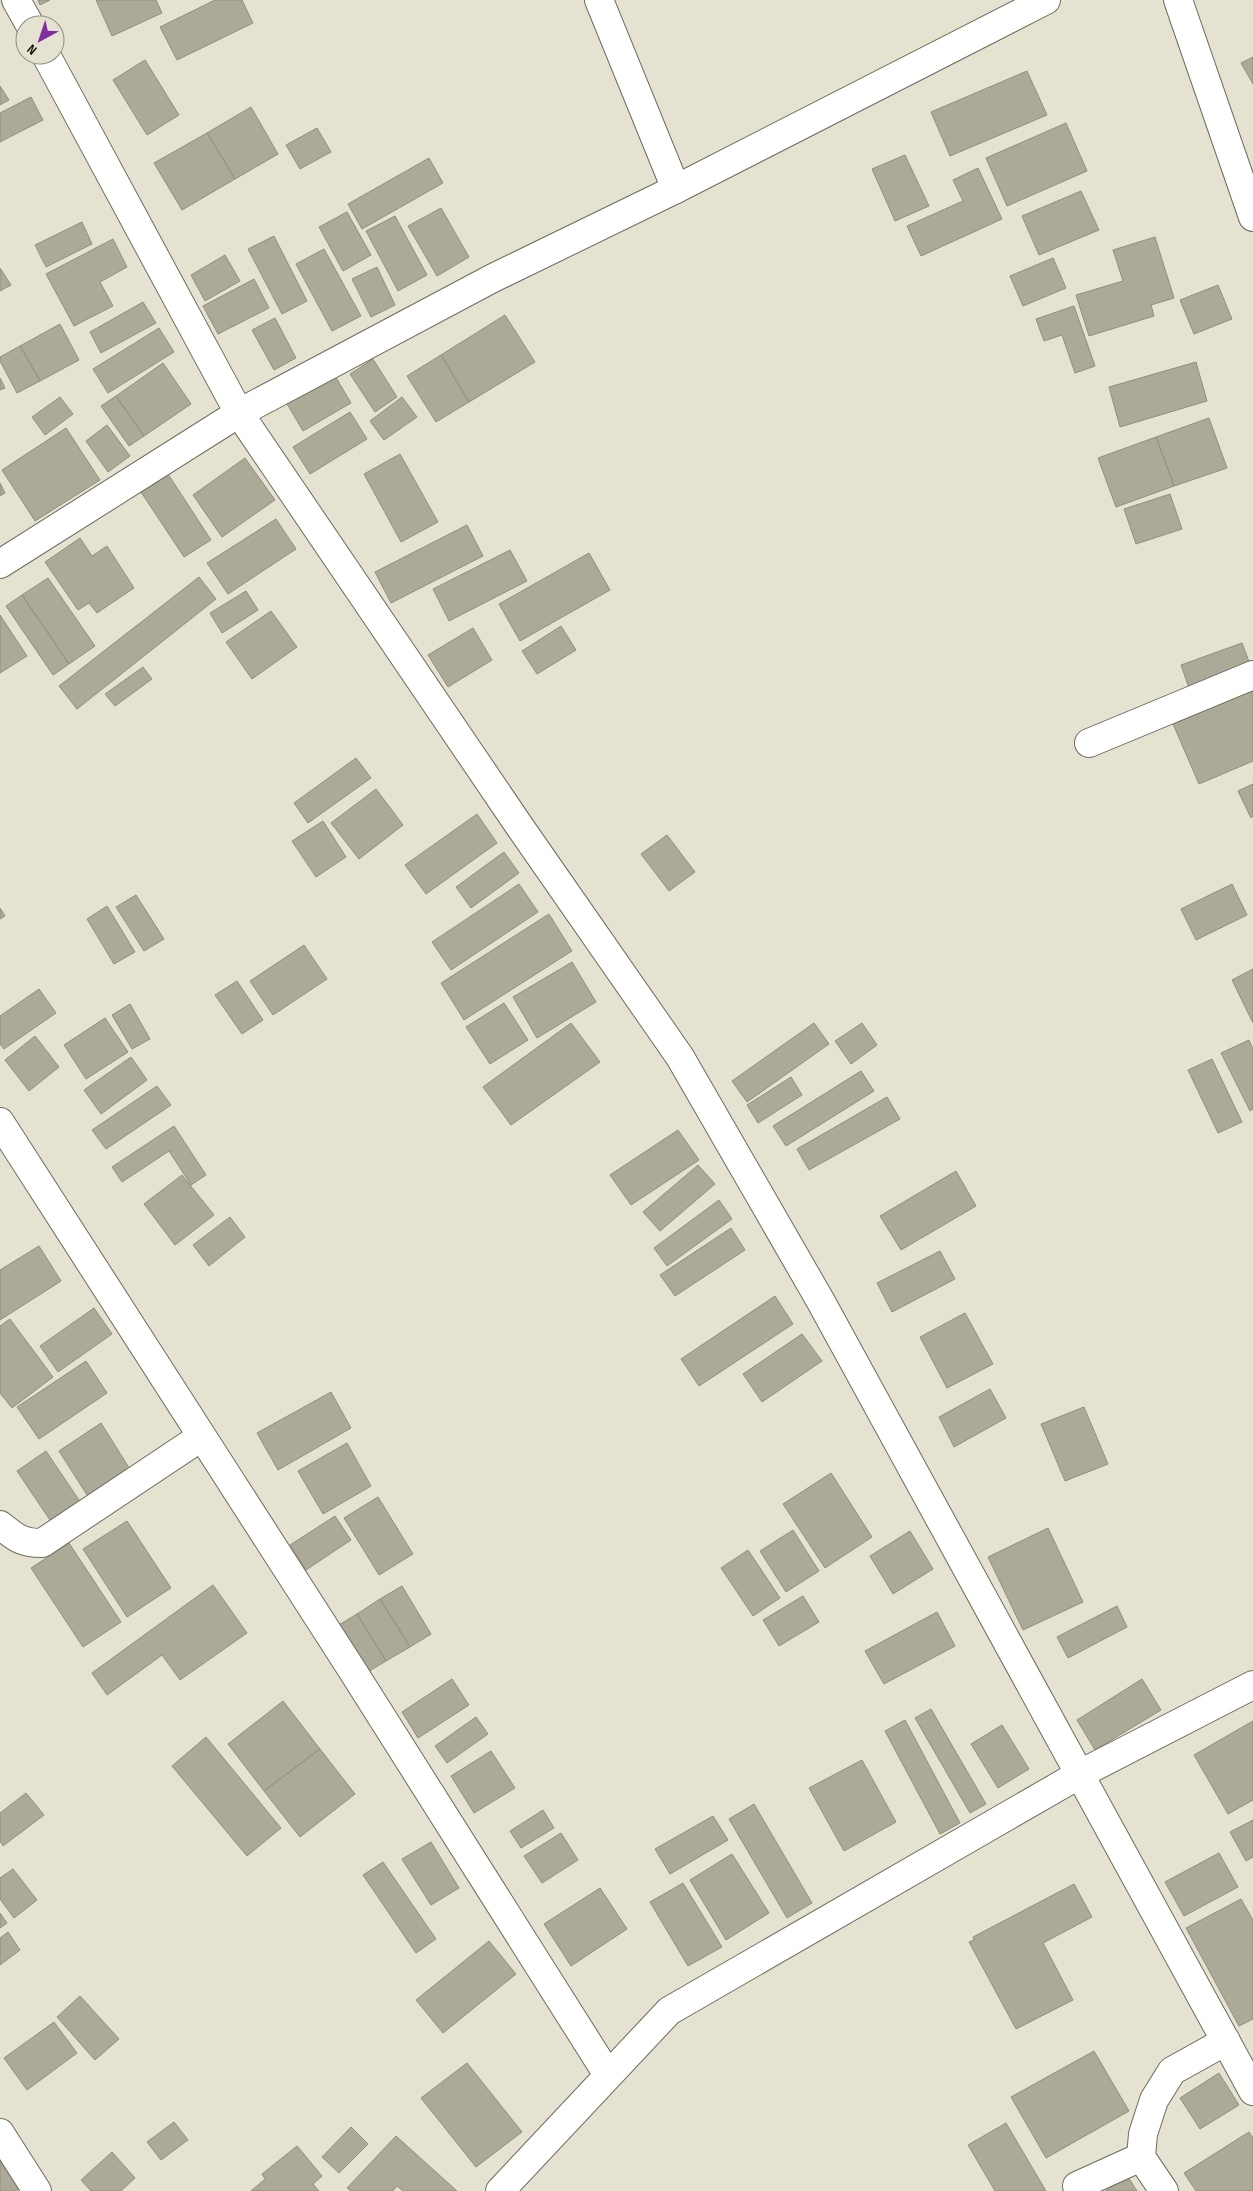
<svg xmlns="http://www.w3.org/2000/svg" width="1253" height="2191" viewBox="0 0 1253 2191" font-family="'Sofia Sans Condensed',sans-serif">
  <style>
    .building { fill: #aca999; stroke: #918e7f }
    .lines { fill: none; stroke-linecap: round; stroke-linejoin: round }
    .street-casing { stroke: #6d6b5c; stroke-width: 30 }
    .secondary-casing { stroke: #6d6b5c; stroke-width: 30 }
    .street { stroke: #fff; stroke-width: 28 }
    .secondary { stroke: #fff; stroke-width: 28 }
  </style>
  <rect width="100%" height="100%" fill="#e5e2d1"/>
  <g class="building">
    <polygon points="38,0 50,0 40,5"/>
    <polygon points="96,0 156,0 162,13 112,36"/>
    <polygon points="215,0 242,0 253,23 177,60 160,27"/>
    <polygon points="1253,57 1253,84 1241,63"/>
    <polygon points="145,60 179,115 147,135 113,80"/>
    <polygon points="1027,71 1047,115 950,156 931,112"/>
    <polygon points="0,86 9,100 0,105"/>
    <polygon points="31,97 43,120 0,142 0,113"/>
    <polygon points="251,107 278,154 235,179 207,133"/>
    <polygon points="1066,123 1087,171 1007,206 986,158"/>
    <polygon points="317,128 331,152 300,169 286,145"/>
    <polygon points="207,133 235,179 182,210 154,163"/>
    <polygon points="905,155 929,206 895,221 872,169"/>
    <polygon points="429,158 443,183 362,229 348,204"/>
    <polygon points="978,168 1002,219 921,256 907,226 963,201 953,180"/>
    <polygon points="1081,191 1099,230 1039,255 1022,216"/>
    <polygon points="441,208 469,257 437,276 408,226"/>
    <polygon points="347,212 371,255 343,271 319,227"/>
    <polygon points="395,216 427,275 398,291 366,231"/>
    <polygon points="82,222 92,244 46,267 35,245"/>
    <polygon points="274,236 307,301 282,314 248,249"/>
    <polygon points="1155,237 1174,298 1151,305 1154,316 1089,336 1076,295 1123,281 1113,250"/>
    <polygon points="113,239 127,267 100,282 113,306 74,326 46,274"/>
    <polygon points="324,249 361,316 332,331 296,264"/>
    <polygon points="225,255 240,281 205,301 191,275"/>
    <polygon points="1053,258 1066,288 1023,306 1010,276"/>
    <polygon points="377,267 395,305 371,317 352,279"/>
    <polygon points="0,268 11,285 0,291"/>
    <polygon points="254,279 269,308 218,334 203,306"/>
    <polygon points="1218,285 1232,319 1194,334 1180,300"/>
    <polygon points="143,302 156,323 101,353 90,332"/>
    <polygon points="1074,306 1095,366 1075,373 1062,335 1044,341 1036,319"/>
    <polygon points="505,315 535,362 469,402 441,355"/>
    <polygon points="275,318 296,358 274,370 252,330"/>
    <polygon points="60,324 79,360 40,381 20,346"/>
    <polygon points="159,328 174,352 108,393 93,369"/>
    <polygon points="20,346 40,381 17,393 0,361 0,357"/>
    <polygon points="441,355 469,402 436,422 407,376"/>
    <polygon points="373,359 397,397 375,412 350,374"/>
    <polygon points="1196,362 1207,401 1120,427 1109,387"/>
    <polygon points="163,363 191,404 144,436 116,396"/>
    <polygon points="334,374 351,403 303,431 286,402"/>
    <polygon points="0,378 5,388 0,390"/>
    <polygon points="116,396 144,436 129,446 101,406"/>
    <polygon points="60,397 73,414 45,435 32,417"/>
    <polygon points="402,397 417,417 384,440 370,421"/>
    <polygon points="350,412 367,439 310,474 293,447"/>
    <polygon points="1209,418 1227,468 1174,486 1156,437"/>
    <polygon points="107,425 130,456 108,472 86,441"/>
    <polygon points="66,428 100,480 35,521 2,470"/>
    <polygon points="1156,437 1174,486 1116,507 1098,458"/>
    <polygon points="400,454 438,522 401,542 364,474"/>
    <polygon points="245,458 275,500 222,537 193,495"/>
    <polygon points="168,474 211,540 184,557 141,492"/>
    <polygon points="0,483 5,493 0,496"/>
    <polygon points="1170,494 1182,529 1136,544 1124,509"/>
    <polygon points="276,519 296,549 228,594 207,563"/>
    <polygon points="467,525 483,556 391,603 375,572"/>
    <polygon points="80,538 92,556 107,546 134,588 97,613 89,603 78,610 45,562"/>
    <polygon points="510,550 527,581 449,621 433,589"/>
    <polygon points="589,553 610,590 520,641 499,604"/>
    <polygon points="199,577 216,599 77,709 59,686"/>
    <polygon points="48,578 95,646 69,664 22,595"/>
    <polygon points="246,591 258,610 222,633 210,613"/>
    <polygon points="22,595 69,664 53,675 6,606"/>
    <polygon points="271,611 297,647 252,679 226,642"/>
    <polygon points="0,615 27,656 0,673"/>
    <polygon points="561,626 576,650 537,674 522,651"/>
    <polygon points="473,628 492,660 448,687 428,655"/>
    <polygon points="1242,643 1253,672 1191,694 1181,665"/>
    <polygon points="143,667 152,679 115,706 105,694"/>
    <polygon points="1253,690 1253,761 1199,784 1173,724"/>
    <polygon points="356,758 371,778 308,823 294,803"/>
    <polygon points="1253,784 1253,816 1251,818 1238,791"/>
    <polygon points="376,789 403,825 359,859 331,823"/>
    <polygon points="477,814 497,843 426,894 405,865"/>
    <polygon points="323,821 346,857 316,877 292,841"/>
    <polygon points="667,835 695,872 669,891 641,854"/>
    <polygon points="504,852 519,873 471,908 456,887"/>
    <polygon points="519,884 538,912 451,970 432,942"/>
    <polygon points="1232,884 1247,915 1196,940 1181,909"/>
    <polygon points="136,895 164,939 144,951 116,907"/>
    <polygon points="107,906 135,952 114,964 87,919"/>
    <polygon points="0,908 5,916 0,919"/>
    <polygon points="549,914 572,951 464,1020 441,983"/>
    <polygon points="304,945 327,979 273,1015 250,981"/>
    <polygon points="572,962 596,1002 537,1038 513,997"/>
    <polygon points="1253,969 1253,1023 1232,980"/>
    <polygon points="237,981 263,1020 242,1034 215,995"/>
    <polygon points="39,989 56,1013 4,1049 0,1044 0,1016"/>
    <polygon points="504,1003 528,1040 490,1064 466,1027"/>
    <polygon points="130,1004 150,1039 132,1049 112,1015"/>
    <polygon points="105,1018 128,1052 86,1079 64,1045"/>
    <polygon points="571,1023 600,1062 511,1125 483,1087"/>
    <polygon points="814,1023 829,1044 747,1102 732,1081"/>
    <polygon points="862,1023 877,1045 851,1064 835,1041"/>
    <polygon points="35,1036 59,1067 29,1091 5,1060"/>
    <polygon points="1249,1040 1253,1049 1253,1109 1250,1111 1221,1053"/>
    <polygon points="131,1057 147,1080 101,1114 84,1090"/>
    <polygon points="1212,1059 1242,1122 1218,1133 1188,1070"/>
    <polygon points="861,1071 874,1091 786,1146 773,1126"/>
    <polygon points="791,1077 802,1095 758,1123 747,1105"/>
    <polygon points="157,1086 171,1105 106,1149 92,1130"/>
    <polygon points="887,1097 900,1119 809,1170 797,1149"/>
    <polygon points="174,1126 206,1175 191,1185 169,1151 122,1182 112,1167"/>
    <polygon points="678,1130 699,1160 631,1205 610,1175"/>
    <polygon points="698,1165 715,1184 660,1231 643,1212"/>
    <polygon points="956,1171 976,1206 901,1250 880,1216"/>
    <polygon points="182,1175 214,1215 175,1245 144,1204"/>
    <polygon points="719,1200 732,1219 667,1266 654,1248"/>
    <polygon points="230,1217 245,1237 209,1266 193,1245"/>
    <polygon points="731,1228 745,1250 675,1296 660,1275"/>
    <polygon points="39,1246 61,1281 0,1320 0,1270"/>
    <polygon points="940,1251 955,1279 892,1312 877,1283"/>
    <polygon points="775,1296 793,1324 699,1386 681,1359"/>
    <polygon points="94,1308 112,1334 58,1372 40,1346"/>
    <polygon points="965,1313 993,1364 947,1388 920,1337"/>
    <polygon points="10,1319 53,1377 12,1408 0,1393 0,1326"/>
    <polygon points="802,1334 822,1361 762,1402 743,1374"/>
    <polygon points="86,1361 107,1393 39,1439 17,1407"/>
    <polygon points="990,1389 1006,1418 954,1447 939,1417"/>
    <polygon points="331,1392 351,1428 278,1470 257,1433"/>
    <polygon points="1084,1407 1108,1464 1065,1481 1041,1424"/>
    <polygon points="101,1423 131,1471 89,1498 59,1451"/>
    <polygon points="347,1443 371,1486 323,1514 298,1471"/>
    <polygon points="46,1451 81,1503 52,1523 17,1471"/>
    <polygon points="831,1473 872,1537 825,1568 783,1504"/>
    <polygon points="378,1497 413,1554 379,1575 344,1518"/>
    <polygon points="335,1516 351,1540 306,1570 290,1545"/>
    <polygon points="127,1521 171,1588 127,1617 83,1549"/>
    <polygon points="1048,1528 1083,1602 1023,1630 988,1557"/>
    <polygon points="793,1530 819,1571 786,1592 760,1551"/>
    <polygon points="910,1531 933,1569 893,1594 870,1556"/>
    <polygon points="69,1543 121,1622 83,1647 31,1568"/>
    <polygon points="748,1550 780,1598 753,1616 721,1568"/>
    <polygon points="213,1585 247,1633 180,1680 162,1655 107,1695 92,1673"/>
    <polygon points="402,1586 431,1634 410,1647 380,1599"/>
    <polygon points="803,1596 819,1622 779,1646 763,1620"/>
    <polygon points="380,1599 410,1647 386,1661 357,1614"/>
    <polygon points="1117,1606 1127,1627 1068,1658 1057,1637"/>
    <polygon points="937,1612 955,1646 884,1684 865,1651"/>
    <polygon points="357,1614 386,1661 366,1673 337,1626"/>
    <polygon points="452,1679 469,1705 418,1738 402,1712"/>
    <polygon points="1142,1679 1161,1710 1095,1750 1077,1720"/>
    <polygon points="283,1701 320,1749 264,1791 228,1744"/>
    <polygon points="931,1709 986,1804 970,1813 915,1718"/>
    <polygon points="476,1717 488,1734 447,1763 435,1746"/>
    <polygon points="905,1720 960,1823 940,1834 885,1731"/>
    <polygon points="1253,1721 1253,1800 1228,1814 1194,1755"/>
    <polygon points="1002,1725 1029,1769 998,1788 971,1744"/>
    <polygon points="206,1737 281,1828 247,1856 172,1766"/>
    <polygon points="320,1749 355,1794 300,1837 264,1791"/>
    <polygon points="491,1751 515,1788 474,1813 451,1776"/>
    <polygon points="862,1760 896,1822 844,1851 809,1788"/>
    <polygon points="26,1793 44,1815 3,1846 0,1841 0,1813"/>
    <polygon points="754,1804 812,1903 787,1918 729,1819"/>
    <polygon points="543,1810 554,1828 521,1848 510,1831"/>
    <polygon points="713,1816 728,1840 670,1874 655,1849"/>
    <polygon points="1253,1820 1253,1857 1246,1861 1230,1832"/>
    <polygon points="561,1833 578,1860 542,1883 524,1856"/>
    <polygon points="431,1842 459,1888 431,1905 402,1859"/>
    <polygon points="1219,1853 1238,1887 1184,1916 1165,1882"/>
    <polygon points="732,1854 769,1913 726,1940 690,1880"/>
    <polygon points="383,1862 436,1939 416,1953 363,1875"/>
    <polygon points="13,1869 37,1900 14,1918 0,1899 0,1878"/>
    <polygon points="683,1883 722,1947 688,1966 650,1902"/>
    <polygon points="1074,1884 1092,1917 1043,1943 1073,2000 1016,2029 969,1942 974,1940 973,1937"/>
    <polygon points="600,1888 627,1929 571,1966 544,1924"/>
    <polygon points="1241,1899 1253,1920 1253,2019 1239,2026 1186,1928"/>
    <polygon points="0,1913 7,1923 0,1928"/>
    <polygon points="8,1932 20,1950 0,1965 0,1938"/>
    <polygon points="489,1941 516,1974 443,2033 416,2000"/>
    <polygon points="80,1996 119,2039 95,2060 57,2017"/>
    <polygon points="54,2022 77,2053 27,2090 4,2058"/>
    <polygon points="1094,2051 1129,2111 1046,2158 1011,2097"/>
    <polygon points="467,2063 522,2132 476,2167 421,2098"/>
    <polygon points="1219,2073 1239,2105 1200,2129 1180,2098"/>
    <polygon points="174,2122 188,2140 161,2160 147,2142"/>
    <polygon points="1006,2123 1046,2191 995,2191 968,2145"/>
    <polygon points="351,2127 368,2144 339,2173 322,2157"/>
    <polygon points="1249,2132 1253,2138 1253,2191 1196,2191 1184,2173"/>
    <polygon points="396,2136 457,2191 403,2191 397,2186 393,2191 351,2191 347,2188"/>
    <polygon points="297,2146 322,2176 313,2184 319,2191 251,2191 265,2179 262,2174"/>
    <polygon points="112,2152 135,2178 121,2191 91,2191 81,2180"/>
    <polygon points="0,2160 20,2188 16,2191 0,2191"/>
    <polygon points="1128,2177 1137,2191 1105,2191"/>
  </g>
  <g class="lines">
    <g class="street-casing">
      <g id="street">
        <polyline points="16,0 30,25"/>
        <polyline points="599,0 676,189"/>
        <polyline points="46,55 239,413 520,827 680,1057 820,1300 1253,2091"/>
        <polyline points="0,564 239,413 493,278 676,189 1046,0"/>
        <polyline points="1089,743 1253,675"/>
        <polyline points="0,1122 354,1673 608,2075"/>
        <path d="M0,1525C15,1537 21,1543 42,1543L201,1437"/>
        <polyline points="0,2133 37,2191"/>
        <polyline points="1077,2186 1141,2157"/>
        <polyline points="500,2191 669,2011 1080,1774 1253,1685"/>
        <polyline points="1164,2191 1141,2157 1143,2134 1154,2100 1172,2071 1226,2041"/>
      </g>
    </g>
    <g class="secondary-casing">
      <polyline id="secondary" points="1178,0 1253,217"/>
    </g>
    <use href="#street" class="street"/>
    <use href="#secondary" class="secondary"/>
  </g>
  <g transform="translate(40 40) rotate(220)"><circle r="24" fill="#e5e2d1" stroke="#918f83"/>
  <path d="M0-4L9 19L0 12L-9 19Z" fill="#7e2d9e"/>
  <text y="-8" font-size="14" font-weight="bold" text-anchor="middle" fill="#13120d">N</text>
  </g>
</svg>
